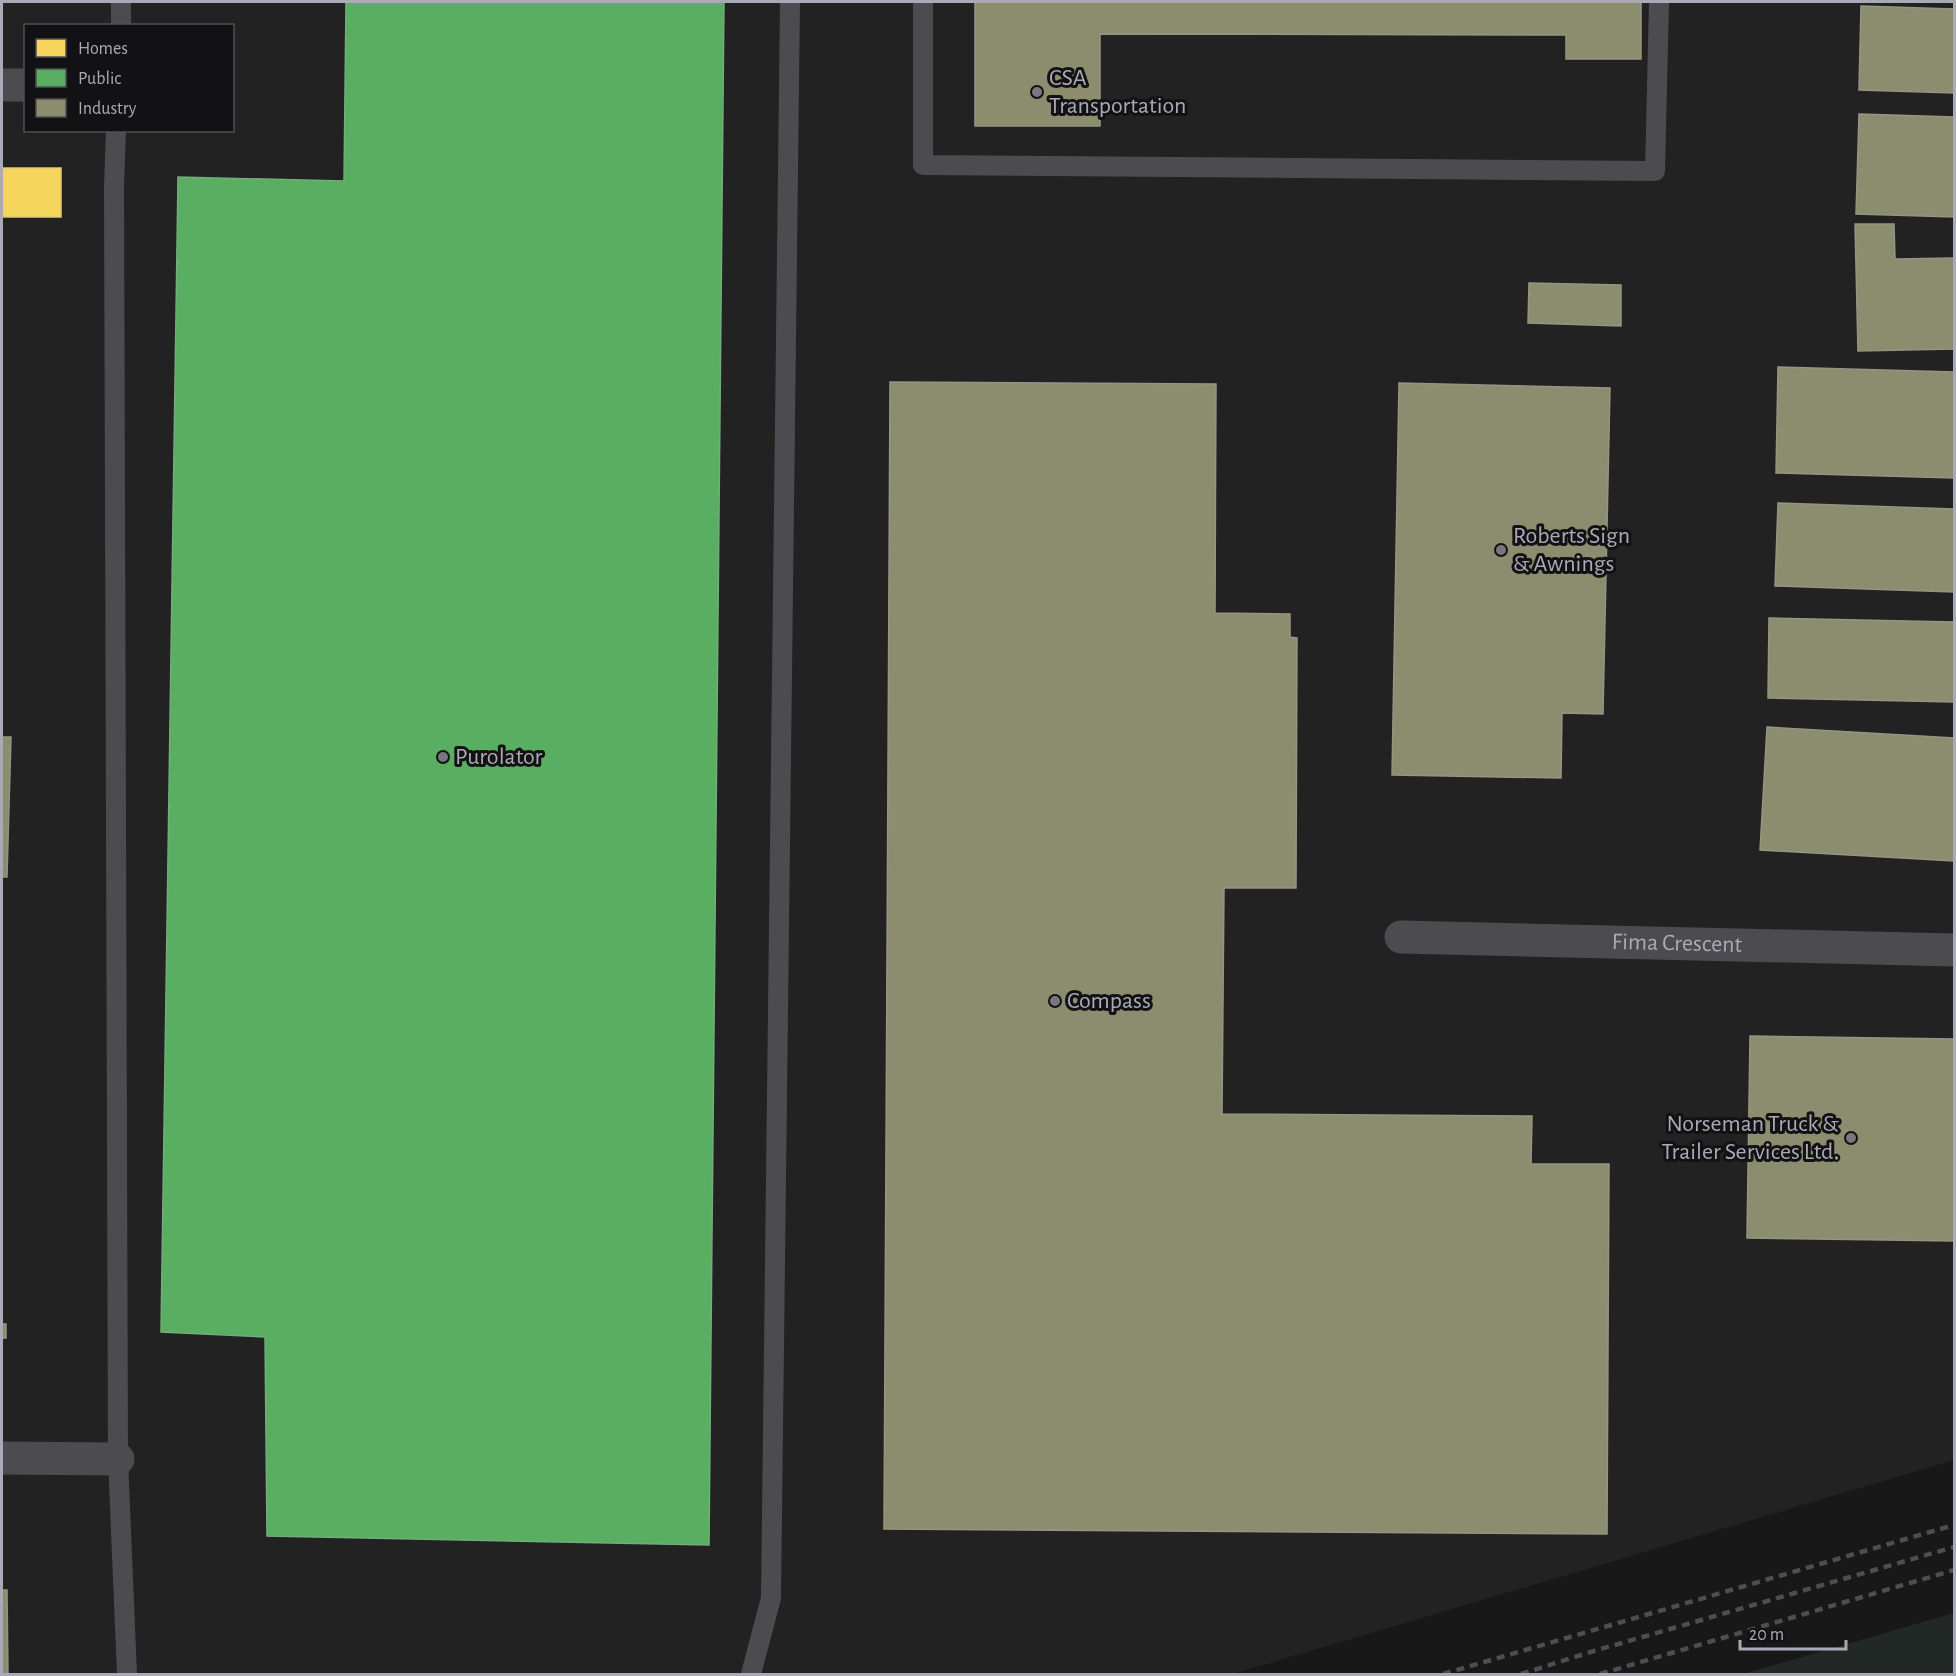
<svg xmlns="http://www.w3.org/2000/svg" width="1956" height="1676" viewBox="0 0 1956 1676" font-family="'Alegreya Sans',sans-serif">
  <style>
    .built { fill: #222223; fill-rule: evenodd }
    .green { fill: #222825 }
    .homes { fill: #f6d55c; stroke: #dfc877; stroke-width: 1.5 }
    .public { fill: #5aae61; stroke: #72ad7b; stroke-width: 1.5 }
    .industry { fill: #8c8c6e; stroke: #959584; stroke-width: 1.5 }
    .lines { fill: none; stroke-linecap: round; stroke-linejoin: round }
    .service { stroke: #4c4c50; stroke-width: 20 }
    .minor { stroke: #4c4c50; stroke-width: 33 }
    .rail { stroke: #4e4e52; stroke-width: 4.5; stroke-dasharray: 8 6; stroke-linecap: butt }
    .poi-dot { fill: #77777f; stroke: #121214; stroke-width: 2 }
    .labels { text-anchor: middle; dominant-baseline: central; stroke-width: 6; stroke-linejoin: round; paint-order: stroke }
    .poi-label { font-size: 24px; fill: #aaaab7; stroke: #121214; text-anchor: start }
    .street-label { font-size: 24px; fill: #aaaab7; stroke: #121214 }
  </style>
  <rect width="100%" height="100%" fill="#181818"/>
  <path class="built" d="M2,2H1954V1460L1233,1674H2ZM26,26H232V130H26Z"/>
  <polygon class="green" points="1954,1613 1954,1674 1743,1674"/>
  <rect class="homes" x="2" y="168" width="59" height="49"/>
  <polygon class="public" points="346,2 724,2 709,1545 267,1536 265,1337 161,1332 178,177 344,181"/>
  <g class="industry">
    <polygon points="975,2 1641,2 1641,59 1566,59 1566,35 1100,34 1100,126 975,126"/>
    <polygon points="1861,6 1954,9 1954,93 1859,90"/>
    <polygon points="1859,114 1954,117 1954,217 1856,214"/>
    <polygon points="1855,224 1894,224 1895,259 1954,258 1954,349 1858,351"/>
    <polygon points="1529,283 1621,285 1621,326 1528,323"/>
    <polygon points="1778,367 1954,372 1954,478 1776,473"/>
    <polygon points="890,382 1216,384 1215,613 1290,614 1290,637 1297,638 1296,888 1224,888 1222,1114 1532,1116 1531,1164 1609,1164 1607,1534 884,1529"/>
    <polygon points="1399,383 1610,388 1603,714 1562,713 1561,778 1392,775"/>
    <polygon points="1778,503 1954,509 1954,592 1775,586"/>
    <polygon points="1769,618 1954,622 1954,702 1768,698"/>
    <polygon points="1767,727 1954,738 1954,861 1760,850"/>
    <polygon points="2,737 11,737 7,877 2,877"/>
    <polygon points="1750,1036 1954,1039 1954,1241 1747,1238"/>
    <rect x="2" y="1324" width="4" height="14"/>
    <polygon points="2,1590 7,1590 8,1674 2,1674"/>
  </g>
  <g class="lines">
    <g class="service">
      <polyline points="923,2 923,165 1655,171 1659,2"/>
      <polyline points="121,26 121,2"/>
      <polyline points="116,130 114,187 118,1459 127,1674"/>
      <polyline points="751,1674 771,1598 790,2"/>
    </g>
    <g class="minor">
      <polyline points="2,85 26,85"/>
      <path id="s1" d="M1401,937L1954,950"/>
      <polyline points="2,1458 118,1459"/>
    </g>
    <g class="rail">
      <polyline points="1443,1674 1954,1525"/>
      <polyline points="1521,1674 1594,1651 1954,1547"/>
      <polyline points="1600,1674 1954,1570"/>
    </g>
  </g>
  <g class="poi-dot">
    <circle cx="1037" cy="92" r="6"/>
    <circle cx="1501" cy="550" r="6"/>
    <circle cx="443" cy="757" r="6"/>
    <circle cx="1055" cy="1001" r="6"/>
    <circle cx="1851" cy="1138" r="6"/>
  </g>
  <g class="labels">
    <g class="poi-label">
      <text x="1049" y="78">CSA<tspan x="1049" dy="28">Transportation</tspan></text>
      <text x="1513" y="536">Roberts Sign<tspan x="1513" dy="28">&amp; Awnings</tspan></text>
      <text x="455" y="757">Purolator</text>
      <text x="1067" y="1001">Compass</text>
      <text x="1839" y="1124" text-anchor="end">Norseman Truck &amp;<tspan x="1839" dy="28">Trailer Services Ltd.</tspan></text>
    </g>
    <g class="street-label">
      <text stroke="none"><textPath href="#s1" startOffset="276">Fima Crescent</textPath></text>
    </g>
  </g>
  <rect width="1956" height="1676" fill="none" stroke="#aaaab7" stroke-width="6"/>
  <rect x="24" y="24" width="210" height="108" fill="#121214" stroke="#4f4f55" stroke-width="1.5"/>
  <rect x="36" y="39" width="30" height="18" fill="#f6d55c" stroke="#4f4f55" stroke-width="1.5"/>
  <text x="78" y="54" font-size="18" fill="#aaaab7">Homes</text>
  <rect x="36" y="69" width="30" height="18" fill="#5aae61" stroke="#4f4f55" stroke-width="1.5"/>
  <text x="78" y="84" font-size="18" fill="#aaaab7">Public</text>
  <rect x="36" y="99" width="30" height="18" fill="#8c8c6e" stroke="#4f4f55" stroke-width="1.5"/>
  <text x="78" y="114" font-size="18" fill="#aaaab7">Industry</text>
  <path d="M1740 1640v9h106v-9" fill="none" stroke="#aaaab7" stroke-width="3"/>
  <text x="1749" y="1640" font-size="18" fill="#aaaab7" stroke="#121214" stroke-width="4.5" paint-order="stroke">20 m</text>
</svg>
